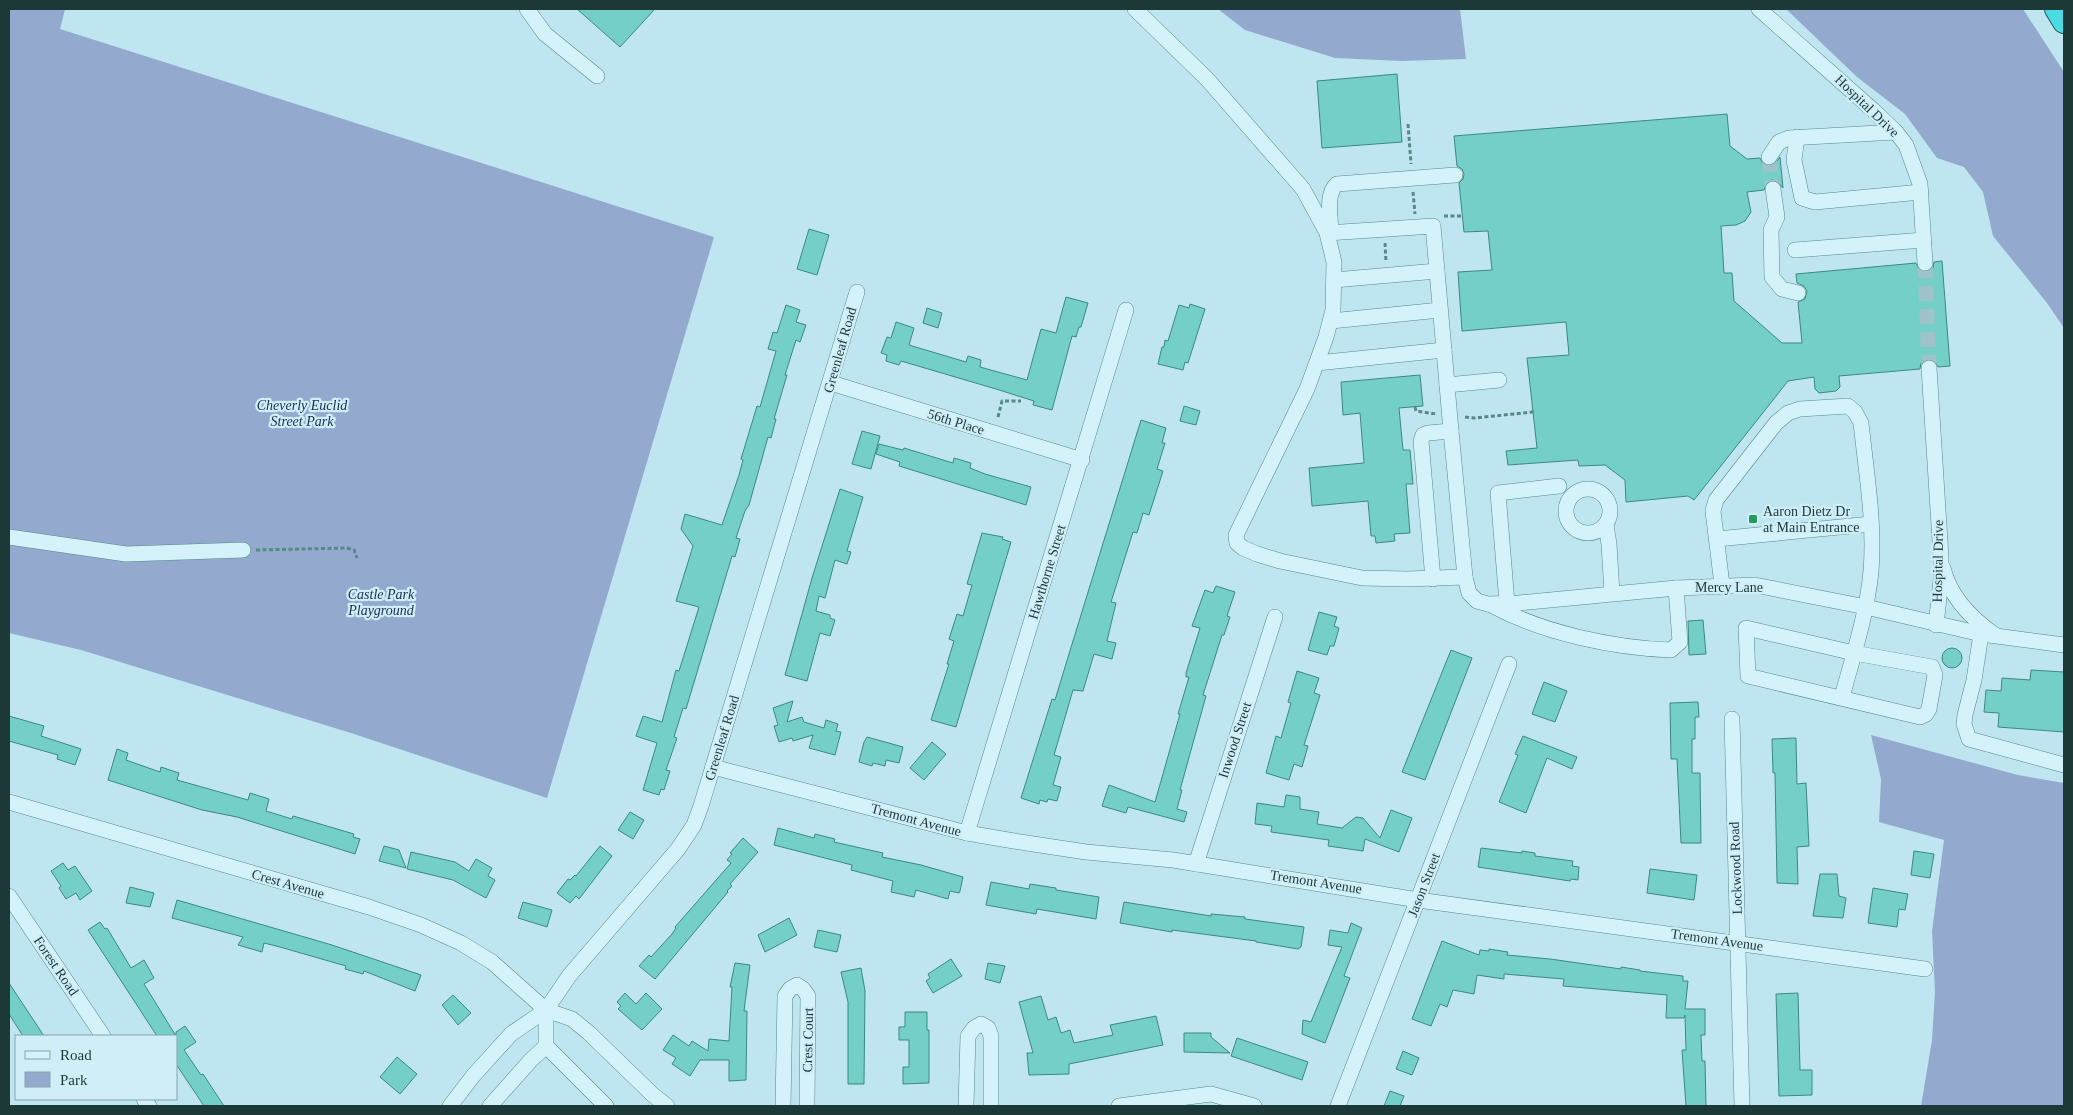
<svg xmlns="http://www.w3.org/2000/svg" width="2073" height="1115" viewBox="0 0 2073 1115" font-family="'Times New Roman',serif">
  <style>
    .green { fill: #93aace }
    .building { fill: #73cfc7; stroke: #3c8981 }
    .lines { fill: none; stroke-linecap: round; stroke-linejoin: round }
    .minor-tunnel { stroke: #9ec3cb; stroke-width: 15; stroke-dasharray: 15 8; stroke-linecap: butt }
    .minor-casing { stroke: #578889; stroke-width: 16 }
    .highway-casing { stroke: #2b5655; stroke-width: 24 }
    .path { stroke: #578889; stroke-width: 3; stroke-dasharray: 4 2.5; stroke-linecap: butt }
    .minor { stroke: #d3f2fa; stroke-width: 15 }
    .highway { stroke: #4bdbe3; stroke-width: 22 }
    .poi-dot { fill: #249a5e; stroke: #cfeef7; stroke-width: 2 }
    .labels { text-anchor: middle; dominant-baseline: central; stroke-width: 4.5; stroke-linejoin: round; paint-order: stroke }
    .street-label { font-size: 14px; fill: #1c3837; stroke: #cfeef7 }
    .park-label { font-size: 14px; font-style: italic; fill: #222f55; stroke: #cfeef7 }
    .poi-label { font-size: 14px; fill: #1c3837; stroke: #cfeef7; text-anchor: start }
  </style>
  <rect width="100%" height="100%" fill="#bfe6f0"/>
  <g class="green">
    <polygon points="9,9 65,9 60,29 714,237 547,798 351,733 81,650 9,633"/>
    <polygon points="1218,9 1460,9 1466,59 1401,61 1335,58 1245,30"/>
    <polygon points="1786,9 2023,9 2064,72 2064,328 2047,303 1993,236 1983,192 1964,167 1937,158 1905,114 1857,77"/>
    <polygon points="1871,735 2018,775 2064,783 2064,1106 1921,1106 1932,1040 1935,992 1932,931 1944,840 1879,822 1881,779"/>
  </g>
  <g class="building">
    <polygon points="577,9 655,9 620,47"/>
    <polygon points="1397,74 1402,142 1322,148 1317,81"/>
    <polygon points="1727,114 1730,146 1747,159 1760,158 1763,164 1768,166 1774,165 1780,157 1783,188 1777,181 1772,180 1767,182 1764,190 1747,192 1751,212 1745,221 1736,225 1721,226 1724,273 1732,273 1734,301 1782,343 1802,343 1798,302 1805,299 1807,291 1804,286 1797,283 1796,274 1916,263 1920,271 1926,272 1933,268 1934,262 1942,261 1950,366 1938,367 1934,360 1928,359 1921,363 1920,369 1839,376 1840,387 1836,391 1819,393 1815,389 1814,377 1788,381 1694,500 1688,496 1626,502 1625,480 1605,465 1579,466 1578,460 1508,465 1506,451 1537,448 1527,358 1569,355 1566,322 1462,331 1458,272 1492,270 1488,231 1464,232 1459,183 1463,179 1464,174 1462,169 1457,166 1454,136"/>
    <polygon points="809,229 829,235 817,275 797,269"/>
    <polygon points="1066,297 1088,303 1081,327 1079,327 1076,337 1072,336 1052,410 1033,405 1034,401 996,389 901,361 899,365 886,361 887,355 881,353 887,337 891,338 896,322 914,328 909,345 966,362 968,356 981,360 980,367 1027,380 1041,329 1056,333"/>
    <polygon points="1190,304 1205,309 1188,363 1185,362 1183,370 1158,364 1162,347 1164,347 1165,340 1168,341 1179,305 1189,308"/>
    <polygon points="786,305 800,310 796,322 806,325 800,342 796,340 785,375 787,375 774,419 776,419 771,438 768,437 749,505 745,511 736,538 740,539 735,557 732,556 686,709 683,708 674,737 677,738 666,770 670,771 664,790 661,789 659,795 643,790 657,743 636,736 643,716 662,722 676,670 679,671 699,607 676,601 693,546 681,529 685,514 722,525 739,475 743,460 741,459 757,406 760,407 776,351 768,349 773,332 777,333"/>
    <polygon points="927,308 942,313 938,328 923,323"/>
    <polygon points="1420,375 1423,406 1399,408 1403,450 1410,450 1413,484 1406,484 1410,533 1394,534 1395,541 1376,543 1375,536 1371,536 1368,501 1312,506 1309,468 1364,463 1360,413 1343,415 1341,382"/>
    <polygon points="1184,406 1200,411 1196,425 1180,421"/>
    <polygon points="1141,420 1166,428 1162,443 1165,443 1157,469 1163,471 1149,515 1143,513 1137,533 1133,532 1111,602 1116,603 1107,641 1116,643 1112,659 1094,654 1083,691 1073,690 1054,755 1061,757 1053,785 1061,787 1057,801 1048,799 1047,802 1040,800 1039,804 1021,798 1052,699 1055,700 1065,667"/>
    <polygon points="862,431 880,436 871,469 852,464"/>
    <polygon points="879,444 903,450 904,448 953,463 954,458 971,463 970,468 985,474 1031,487 1026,505 899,466 900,462 876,454"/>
    <polygon points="840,489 863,497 847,551 851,552 847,564 835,560 825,598 819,596 816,611 830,615 830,618 835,620 830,636 820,633 807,681 785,675 812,578"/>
    <polygon points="982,533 1003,537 1002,539 1011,542 956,727 931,720 949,664 947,664 954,641 949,639 957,614 963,616 972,585 967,584"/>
    <polygon points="1216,586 1235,592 1227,616 1230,617 1224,635 1222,635 1203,695 1206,696 1180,790 1182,790 1177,809 1187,812 1184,822 1128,807 1126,813 1102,806 1109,785 1155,802 1180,714 1178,714 1189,677 1186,677 1186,673 1200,628 1192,626 1205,590 1213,593"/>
    <polygon points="1319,612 1337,617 1334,626 1339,628 1334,646 1330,646 1327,655 1308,650"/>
    <polygon points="1703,620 1706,654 1689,655 1688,621"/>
    <circle cx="1952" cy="658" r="10"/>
    <polygon points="1451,650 1472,658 1425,780 1402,772"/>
    <polygon points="2031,670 2064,672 2064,732 1998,727 1999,713 1984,712 1986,690 2001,691 2002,678 2030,680"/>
    <polygon points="1297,671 1319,678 1314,693 1320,695 1304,745 1308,746 1302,767 1294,764 1289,780 1266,773 1276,736 1281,738 1291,703 1288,702"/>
    <polygon points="1544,682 1567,691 1555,722 1532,714"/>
    <polygon points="793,701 787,722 802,717 804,722 824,728 826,720 838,724 836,731 841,732 835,755 809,748 813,735 793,741 792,738 779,742 774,726 778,725 773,708"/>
    <polygon points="1698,702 1699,717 1695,717 1695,739 1692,739 1692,773 1700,773 1701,843 1681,843 1677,759 1671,759 1670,703"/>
    <polygon points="9,716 44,726 41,736 81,749 75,765 57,759 58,755 9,741"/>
    <polygon points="1523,736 1577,757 1572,769 1547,758 1526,813 1499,802 1518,755 1515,754"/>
    <polygon points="867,737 903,747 899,763 886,760 885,766 873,763 872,766 859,762 864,742"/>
    <polygon points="1796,738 1797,784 1806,783 1809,846 1797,847 1798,884 1777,883 1775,773 1773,773 1772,739"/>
    <polygon points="932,742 946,754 924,780 910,768"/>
    <polygon points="117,749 128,753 126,760 160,772 161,767 179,773 177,780 248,800 250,793 269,799 266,811 292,819 293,816 354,834 353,837 360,839 355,854 237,817 202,810 108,780"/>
    <polygon points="1286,795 1300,797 1300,809 1319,812 1317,824 1342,828 1356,817 1363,818 1380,838 1391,810 1412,818 1399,852 1365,839 1363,851 1328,846 1329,840 1271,832 1272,826 1255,824 1257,803 1284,807"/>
    <polygon points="630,812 644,820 633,839 618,830"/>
    <polygon points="778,828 814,838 815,834 835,839 834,842 883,853 882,857 921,865 963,877 960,891 959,893 950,891 948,899 916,890 914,897 891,892 893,881 851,870 852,865 774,845"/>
    <polygon points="743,838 758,852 730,884 732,886 727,891 728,892 655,979 639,966 649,955 651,957 672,934 676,928 675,927 731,863 727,860 732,854 730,853"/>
    <polygon points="384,846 399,850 406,868 379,861"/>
    <polygon points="600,846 612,856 579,899 576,896 570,903 557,893 568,879 570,880 575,875 576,876"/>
    <polygon points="1481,848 1522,853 1522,851 1535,853 1535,856 1573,861 1572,866 1579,867 1578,880 1571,879 1570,881 1478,867"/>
    <polygon points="1914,851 1934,854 1930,878 1911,875"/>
    <polygon points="411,852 455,862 469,871 476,859 492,868 488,876 495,880 486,898 453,880 407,869"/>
    <polygon points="63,863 68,870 75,866 92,891 80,900 76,893 66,899 59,888 61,886 51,871"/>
    <polygon points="1650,869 1697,875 1694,900 1647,893"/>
    <polygon points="1820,874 1837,874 1839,896 1846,898 1843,918 1813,916"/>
    <polygon points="991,882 1029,889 1030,884 1056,888 1056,890 1099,897 1096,919 1037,909 1036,914 986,905"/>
    <polygon points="130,887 154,893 150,907 126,903"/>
    <polygon points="1873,888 1908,894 1905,910 1899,909 1897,927 1868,923"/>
    <polygon points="177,900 332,945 421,975 415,991 364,971 363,974 345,969 346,966 280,947 264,943 262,952 238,945 243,937 172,918"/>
    <polygon points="523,902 552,910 547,927 518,918"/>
    <polygon points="1124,902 1211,916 1211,914 1245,917 1245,919 1304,927 1301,947 1298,949 1256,942 1256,941 1172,930 1172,932 1120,923"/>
    <polygon points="789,918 797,935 765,952 758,935"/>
    <polygon points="100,922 105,929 107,928 131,968 144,960 154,978 144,984 176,1036 176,1032 185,1026 196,1042 184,1050 201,1075 203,1074 224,1106 204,1106 176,1064 176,1036 157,1036 88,930"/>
    <polygon points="1351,923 1362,928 1344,976 1350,978 1325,1043 1302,1034 1303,1020 1311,1022 1342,947 1328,945 1330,930 1348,933"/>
    <polygon points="818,930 841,935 837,952 814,947"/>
    <polygon points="1442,941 1479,955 1480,950 1489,951 1489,949 1508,952 1507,955 1550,959 1621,969 1621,967 1640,970 1640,971 1683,976 1683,981 1688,981 1685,1009 1705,1009 1705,1035 1701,1035 1702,1061 1705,1061 1706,1106 1686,1106 1682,1050 1686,1050 1685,1015 1684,1018 1666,1018 1667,995 1563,986 1564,979 1504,974 1504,979 1477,975 1474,994 1453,990 1447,1007 1440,1004 1431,1026 1412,1019"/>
    <polygon points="951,959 962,976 933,993 926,981 930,978 928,974"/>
    <polygon points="735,963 750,965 744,1011 747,1011 746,1080 729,1081 729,1060 700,1060 690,1076 672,1064 676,1058 663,1050 673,1035 689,1046 692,1041 708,1051 709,1039 729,1041 732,987 730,987"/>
    <polygon points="988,963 1005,966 1000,983 985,979"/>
    <polygon points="861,968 865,991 864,1084 848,1084 848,1002 841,972"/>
    <polygon points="9,983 44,1036 23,1036 9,1014"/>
    <polygon points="625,993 636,1004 646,993 662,1009 642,1030 618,1009 621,1006 617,1002"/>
    <polygon points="1798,993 1800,1070 1812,1070 1812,1095 1779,1096 1776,994"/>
    <polygon points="453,995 471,1013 458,1025 442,1005"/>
    <polygon points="1041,996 1048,1020 1056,1017 1061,1033 1070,1030 1074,1043 1113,1035 1110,1025 1156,1016 1163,1045 1069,1064 1069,1074 1029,1075 1027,1053 1033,1053 1019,1002"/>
    <polygon points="905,1012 927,1012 927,1030 929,1030 929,1083 903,1084 903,1067 909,1067 909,1040 899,1040 899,1027 905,1027"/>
    <polygon points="1184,1033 1211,1033 1211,1037 1230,1053 1184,1052"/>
    <polygon points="1237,1038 1308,1062 1302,1080 1231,1056"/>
    <polygon points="1403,1051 1419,1058 1412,1075 1396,1069"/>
    <polygon points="397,1057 417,1074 400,1094 380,1077"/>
    <polygon points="1390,1091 1404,1096 1400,1106 1384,1106"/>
  </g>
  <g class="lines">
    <g class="minor-tunnel">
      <polyline points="1769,157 1773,189"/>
      <polyline points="1925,263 1929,368"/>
    </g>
    <g class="minor-casing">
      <g id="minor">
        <polyline points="527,9 545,34 597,76"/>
        <polyline points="1135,9 1207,79 1303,189 1327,233 1334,262 1333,310 1326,337 1307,389 1236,535 1237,543 1243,548 1257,554 1280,561 1362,578 1407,579 1465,577 1469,593 1477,601 1488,604 1519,603 1676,588 1755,585 1866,607 1981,634 2064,645"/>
        <polyline points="1759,9 1873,110 1896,132 1906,145 1920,184 1925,263"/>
        <polyline points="1797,137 1794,160 1802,198 1815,202 1921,192"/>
        <polyline points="1769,157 1779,142 1789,138 1896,132"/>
        <polyline points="1773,189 1777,217 1771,230 1772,277 1782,289 1798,293"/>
        <polyline points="1327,233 1433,226 1444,350"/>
        <path d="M1331,233C1331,218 1325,194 1337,184L1455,175"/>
        <polyline points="1795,250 1924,240"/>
        <polyline points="1334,280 1437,271"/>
        <polyline points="1331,321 1440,310"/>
        <polyline points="1317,363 1444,350 1447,385 1499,380"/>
        <polyline points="1929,368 1941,557 1941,580 1936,625"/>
        <polyline points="831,383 1082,460"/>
        <polyline points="1447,385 1451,431"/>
        <circle cx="1588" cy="511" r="22"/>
        <polyline points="1606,525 1609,544 1612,593"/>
        <polyline points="9,537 126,554 243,550"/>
        <polyline points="1717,539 1871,524"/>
        <path d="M1943,568C1950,597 1972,619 1995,635"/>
        <polyline points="1433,579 1421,441 1423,435 1428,433 1451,431 1465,577"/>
        <path d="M1722,585L1713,511L1716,500L1776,423L1788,413L1800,409L1848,406L1855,412L1861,423C1866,471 1875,522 1871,571C1867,614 1853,656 1842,697"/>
        <polyline points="1507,603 1498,493 1559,486"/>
        <path d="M1491,605C1543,633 1613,648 1671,650L1680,642L1676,588"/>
        <polygon points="1746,628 1854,653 1932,667 1935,675 1929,709 1926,714 1920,717 1748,676"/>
        <polyline points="1981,634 1974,680 1965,715 1964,724 1969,739 2064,765"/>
        <polyline points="1732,719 1742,1106"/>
        <polyline points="713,767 967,833 1014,841 1086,852 1173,860 1418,900 1925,969"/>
        <polyline points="9,802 369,907 421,925 461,943 492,962 546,1010 572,1019 589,1033 653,1095 667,1106"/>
        <polyline points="967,833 1126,310"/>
        <polyline points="1196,864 1275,617"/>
        <polyline points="9,896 103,1036"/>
        <polyline points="546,1010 546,1046 606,1106"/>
        <polyline points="144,1099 149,1106"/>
        <polyline points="450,1106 473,1076 511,1034 546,1010 569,976 678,849 694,825 701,806 857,292"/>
        <polyline points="490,1106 531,1060 546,1046"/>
        <polyline points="783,1106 785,996 790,989 797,985 803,989 808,996 807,1106"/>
        <polyline points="966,1106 968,1036 974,1028 981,1024 988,1028 991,1036 991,1106"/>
        <polyline points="1119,1106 1211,1094 1254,1106"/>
        <polyline points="1338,1106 1509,664"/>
      </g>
    </g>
    <g class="highway-casing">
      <polyline id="highway" points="2056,9 2064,22"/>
    </g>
    <g class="path">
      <polyline points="1408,124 1411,164"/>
      <polyline points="1413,192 1415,214"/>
      <polyline points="1444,216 1462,216"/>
      <polyline points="1385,243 1386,262"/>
      <polyline points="1415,407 1416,411 1436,414"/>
      <polyline points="998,417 1002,401 1021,401"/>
      <polyline points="1465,417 1475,418 1533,412"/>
      <polyline points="256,550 347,548 354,550 357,558"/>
    </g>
    <use href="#minor" class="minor"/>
    <use href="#highway" class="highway"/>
  </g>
  <rect class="poi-dot" x="1748" y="514" width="10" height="10" rx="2.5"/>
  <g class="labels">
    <g class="street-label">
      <text transform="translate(1867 106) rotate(44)">Hospital Drive</text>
      <text transform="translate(840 350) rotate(-74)">Greenleaf Road</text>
      <text transform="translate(956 422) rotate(17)">56th Place</text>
      <text transform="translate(1938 561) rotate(-89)">Hospital Drive</text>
      <text transform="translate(1047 572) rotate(-73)">Hawthorne Street</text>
      <text x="1729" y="587">Mercy Lane</text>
      <text transform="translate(722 738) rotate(-73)">Greenleaf Road</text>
      <text transform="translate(1235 740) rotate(-72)">Inwood Street</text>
      <text transform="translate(916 820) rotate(15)">Tremont Avenue</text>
      <text transform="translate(1736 868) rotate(-92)">Lockwood Road</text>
      <text transform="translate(1316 882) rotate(9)">Tremont Avenue</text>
      <text transform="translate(288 884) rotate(16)">Crest Avenue</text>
      <text transform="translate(1424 885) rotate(-69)">Jason Street</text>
      <text transform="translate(1717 940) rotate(8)">Tremont Avenue</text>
      <text transform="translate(56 966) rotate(56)">Forest Road</text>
      <text transform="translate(808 1040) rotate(-89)">Crest Court</text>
    </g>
    <g class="park-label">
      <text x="302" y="405">Cheverly Euclid<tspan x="302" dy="16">Street Park</tspan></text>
      <text x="381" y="594">Castle Park<tspan x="381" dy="16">Playground</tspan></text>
    </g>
    <g class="poi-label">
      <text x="1763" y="511">Aaron Dietz Dr<tspan x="1763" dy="16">at Main Entrance</tspan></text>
    </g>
  </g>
  <rect width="2073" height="1115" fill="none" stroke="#1c3837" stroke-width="20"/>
  <rect x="15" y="1035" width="162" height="65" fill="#cfeef7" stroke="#87a5aa"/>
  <rect x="25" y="1051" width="25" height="8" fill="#d3f2fa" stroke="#87a5aa"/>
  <text x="60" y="1060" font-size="15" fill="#1c3837">Road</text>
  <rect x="25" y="1072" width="25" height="15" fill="#93aace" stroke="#87a5aa"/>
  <text x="60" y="1085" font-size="15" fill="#1c3837">Park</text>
</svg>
